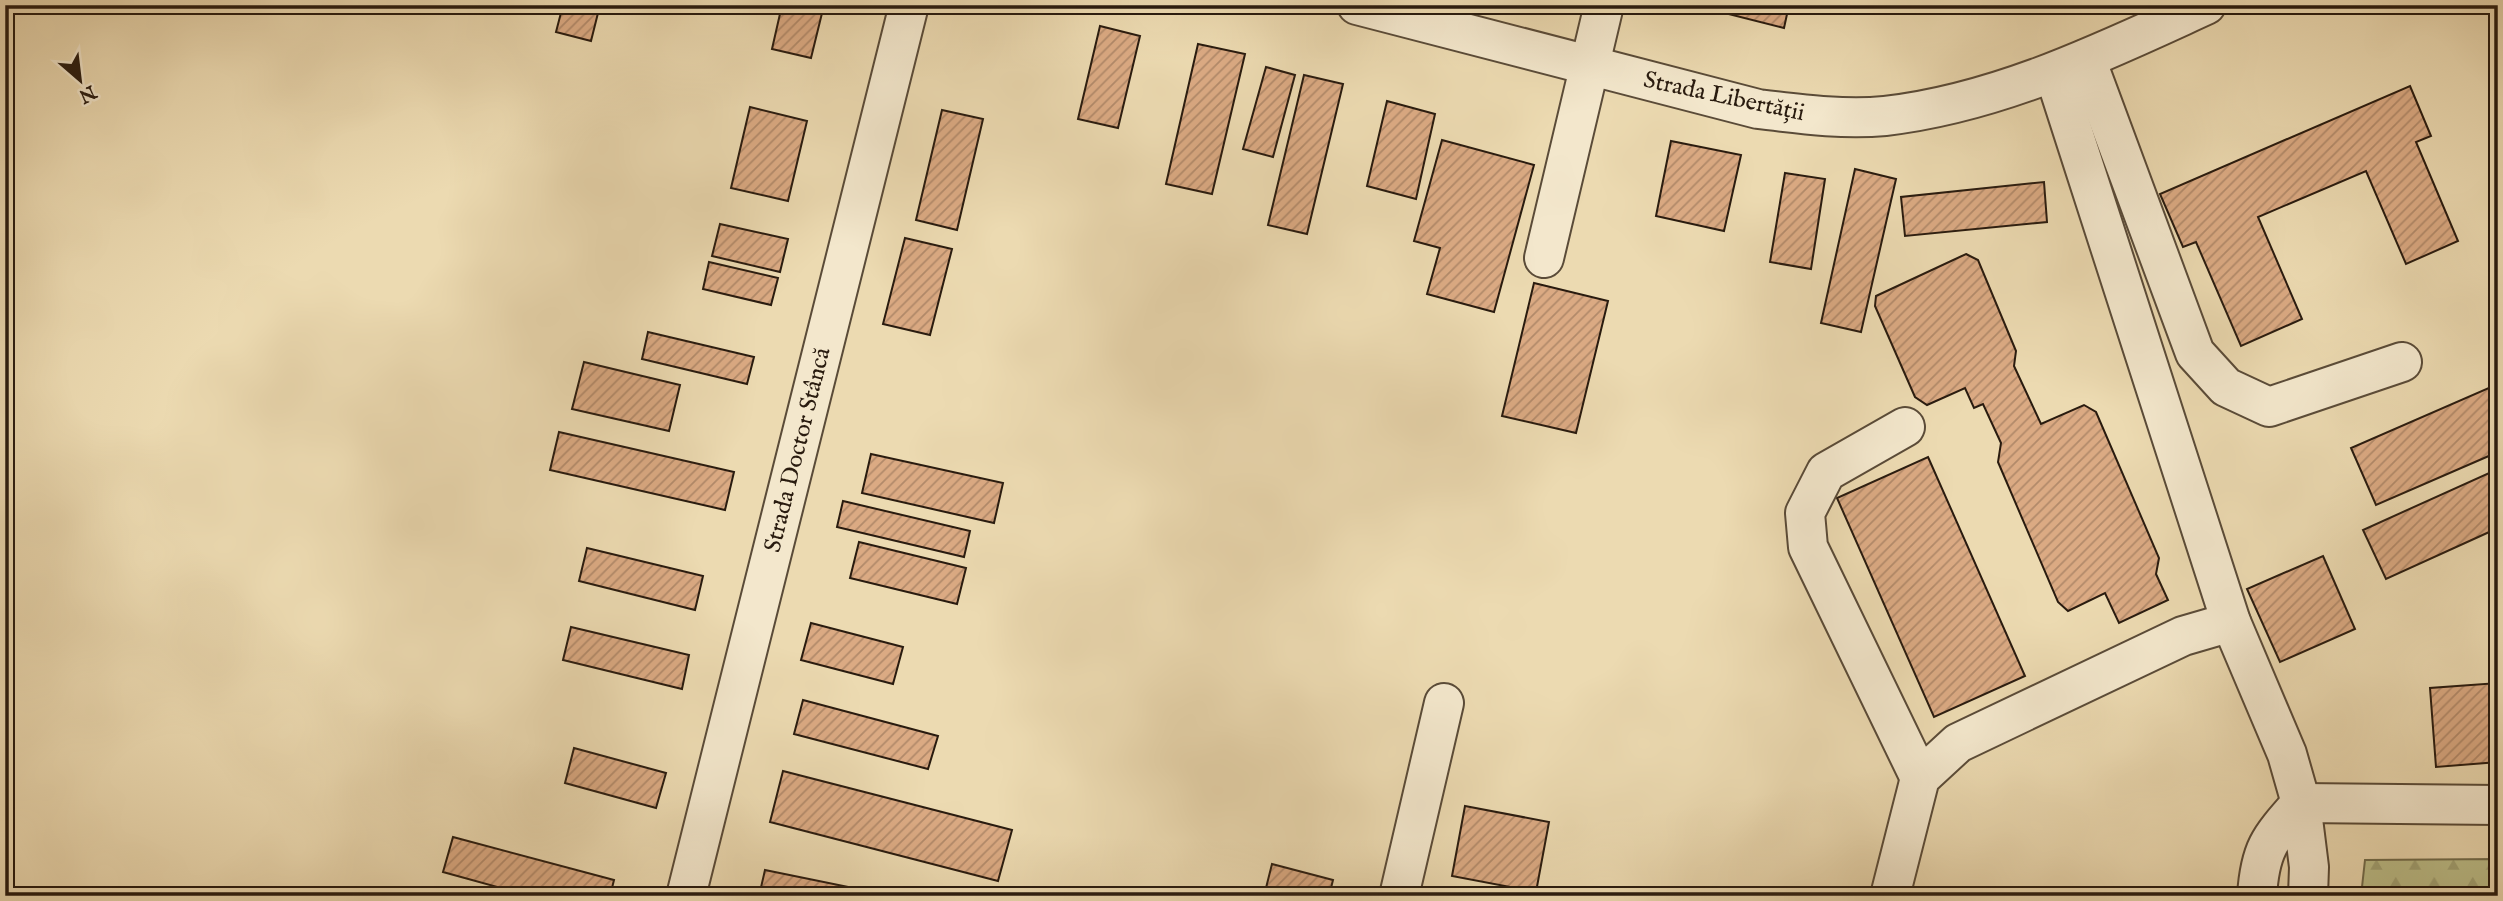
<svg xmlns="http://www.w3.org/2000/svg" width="2503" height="901" viewBox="0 0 2503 901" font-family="'IM FELL English',serif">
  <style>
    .forest { fill: url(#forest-firs); stroke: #726c4c; stroke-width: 2 }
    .building { fill: url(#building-hatch); stroke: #291b0f; stroke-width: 2 }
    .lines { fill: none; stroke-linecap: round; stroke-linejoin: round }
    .minor-casing { stroke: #5a4b38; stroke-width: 42 }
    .minor { stroke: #f3e7cc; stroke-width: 38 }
    .labels { text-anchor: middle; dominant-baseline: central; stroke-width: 6; stroke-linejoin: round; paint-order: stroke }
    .street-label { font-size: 24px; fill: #291b0f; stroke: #f3e7cc }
  </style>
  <defs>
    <pattern id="forest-firs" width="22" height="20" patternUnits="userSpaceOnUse" patternTransform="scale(1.75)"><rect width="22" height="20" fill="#bcbe89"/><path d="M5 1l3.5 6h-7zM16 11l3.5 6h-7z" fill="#a2a375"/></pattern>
    <pattern id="building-hatch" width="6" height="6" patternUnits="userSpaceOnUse" patternTransform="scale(1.75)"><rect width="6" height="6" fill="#dbaa83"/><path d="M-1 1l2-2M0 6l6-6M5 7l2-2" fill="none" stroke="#b28a6a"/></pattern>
  </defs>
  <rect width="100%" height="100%" fill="#ecdab1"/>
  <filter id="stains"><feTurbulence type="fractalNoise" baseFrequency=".00286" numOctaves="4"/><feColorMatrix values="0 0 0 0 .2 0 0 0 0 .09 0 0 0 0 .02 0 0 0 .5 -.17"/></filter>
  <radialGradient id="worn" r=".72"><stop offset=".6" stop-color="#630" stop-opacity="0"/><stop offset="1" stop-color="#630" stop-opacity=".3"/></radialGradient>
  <polygon class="forest" points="2498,859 2498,896 2361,896 2365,860"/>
  <g class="building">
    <polygon points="563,5 600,5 591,41 556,32"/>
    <polygon points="782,5 824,5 811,58 772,49"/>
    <polygon points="1693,5 1789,5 1784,28"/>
    <polygon points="1100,26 1140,36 1118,128 1078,119"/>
    <polygon points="1198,44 1245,54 1212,194 1166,184"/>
    <polygon points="1266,67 1295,75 1273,157 1243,149"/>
    <polygon points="1304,75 1343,84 1307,234 1268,225"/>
    <polygon points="2410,86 2431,136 2416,142 2458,241 2406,264 2366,171 2258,217 2302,319 2241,346 2196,242 2183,247 2160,194"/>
    <polygon points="1387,101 1435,114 1416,199 1367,186"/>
    <polygon points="750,107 807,121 788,201 731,188"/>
    <polygon points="942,110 983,119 957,230 916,220"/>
    <polygon points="1442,140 1534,165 1494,312 1427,294 1440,248 1414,241"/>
    <polygon points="1671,141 1741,155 1724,231 1656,216"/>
    <polygon points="1855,169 1896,179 1861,332 1821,323"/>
    <polygon points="1785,173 1825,179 1811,269 1770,262"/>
    <polygon points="2044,182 2047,222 1905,236 1901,197"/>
    <polygon points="720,224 788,239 780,272 712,256"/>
    <polygon points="905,238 952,249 930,335 883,324"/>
    <polygon points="5,240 13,241 5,277"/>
    <polygon points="1966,254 1978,260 2016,351 2014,366 2041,424 2084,405 2096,412 2159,558 2156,574 2168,600 2119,623 2105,593 2068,611 2058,602 1998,462 2001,443 1983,404 1974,408 1965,388 1927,405 1915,397 1875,306 1876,296"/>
    <polygon points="709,262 778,278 771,305 703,289"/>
    <polygon points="1534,283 1608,301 1576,433 1502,416"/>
    <polygon points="648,332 754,357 747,384 642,359"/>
    <polygon points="584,362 680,385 669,431 572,409"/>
    <polygon points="2491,387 2498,402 2498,452 2376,505 2351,448"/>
    <polygon points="559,432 734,472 725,510 550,470"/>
    <polygon points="871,454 1003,483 994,523 862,493"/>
    <polygon points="1928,457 2025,676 1934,717 1837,498"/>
    <polygon points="2498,469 2498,528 2386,579 2363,530"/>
    <polygon points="843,501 970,531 964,557 837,527"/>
    <polygon points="859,542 966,568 957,604 850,578"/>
    <polygon points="587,548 703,576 695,610 579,581"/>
    <polygon points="2323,556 2355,629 2280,662 2247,589"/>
    <polygon points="811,623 903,647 893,684 801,660"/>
    <polygon points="571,627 689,655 682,689 563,660"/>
    <polygon points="2498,683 2498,762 2436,767 2430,688"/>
    <polygon points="803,700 938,736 928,769 794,734"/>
    <polygon points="574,748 666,773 656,808 565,783"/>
    <polygon points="783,771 1012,830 998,881 770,822"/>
    <polygon points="1465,806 1549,822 1536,892 1452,876"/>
    <polygon points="453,837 614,880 610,896 530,896 443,872"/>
    <polygon points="1272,864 1333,880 1329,896 1264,896"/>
    <polygon points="765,870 868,891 867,896 759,896"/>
  </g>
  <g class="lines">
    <g class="minor-casing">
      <g id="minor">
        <path d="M1357,5L1758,109C1800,114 1843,120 1885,116C1999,103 2103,52 2206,5"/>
        <polyline points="2086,59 2195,353 2226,387 2269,407 2402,362"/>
        <polyline points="2054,73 2231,622 2287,754 2301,803 2309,867 2308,896"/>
        <polyline points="1544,258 1604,5"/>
        <polyline points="1905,427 1826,472 1805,513 1808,547 1920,778"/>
        <polyline points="686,896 909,5"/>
        <polyline points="1399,896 1444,703"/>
        <polyline points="1890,896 1920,778 1958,743 2183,636 2231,622"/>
        <path d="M2257,896C2260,848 2270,838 2301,803L2498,805"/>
      </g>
    </g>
    <use href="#minor" class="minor"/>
  </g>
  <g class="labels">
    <g class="street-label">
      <text transform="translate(1724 97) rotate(12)">Strada Libertății</text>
      <text transform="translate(798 450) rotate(-76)">Strada Doctor Stâncă</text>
    </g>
  </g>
  <rect width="2503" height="901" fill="none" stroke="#ecdab1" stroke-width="28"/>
  <rect x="7" y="7" width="2489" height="887" fill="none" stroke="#291b0f" stroke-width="3.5"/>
  <rect x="14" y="14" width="2475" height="873" fill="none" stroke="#291b0f" stroke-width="2"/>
  <g transform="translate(80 80) rotate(152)" stroke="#f3e7cc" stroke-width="5" paint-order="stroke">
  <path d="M0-5L12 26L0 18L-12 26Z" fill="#291b0f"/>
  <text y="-10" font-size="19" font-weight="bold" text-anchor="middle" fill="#291b0f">N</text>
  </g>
  <rect width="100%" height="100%" filter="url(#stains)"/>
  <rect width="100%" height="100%" fill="url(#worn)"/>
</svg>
